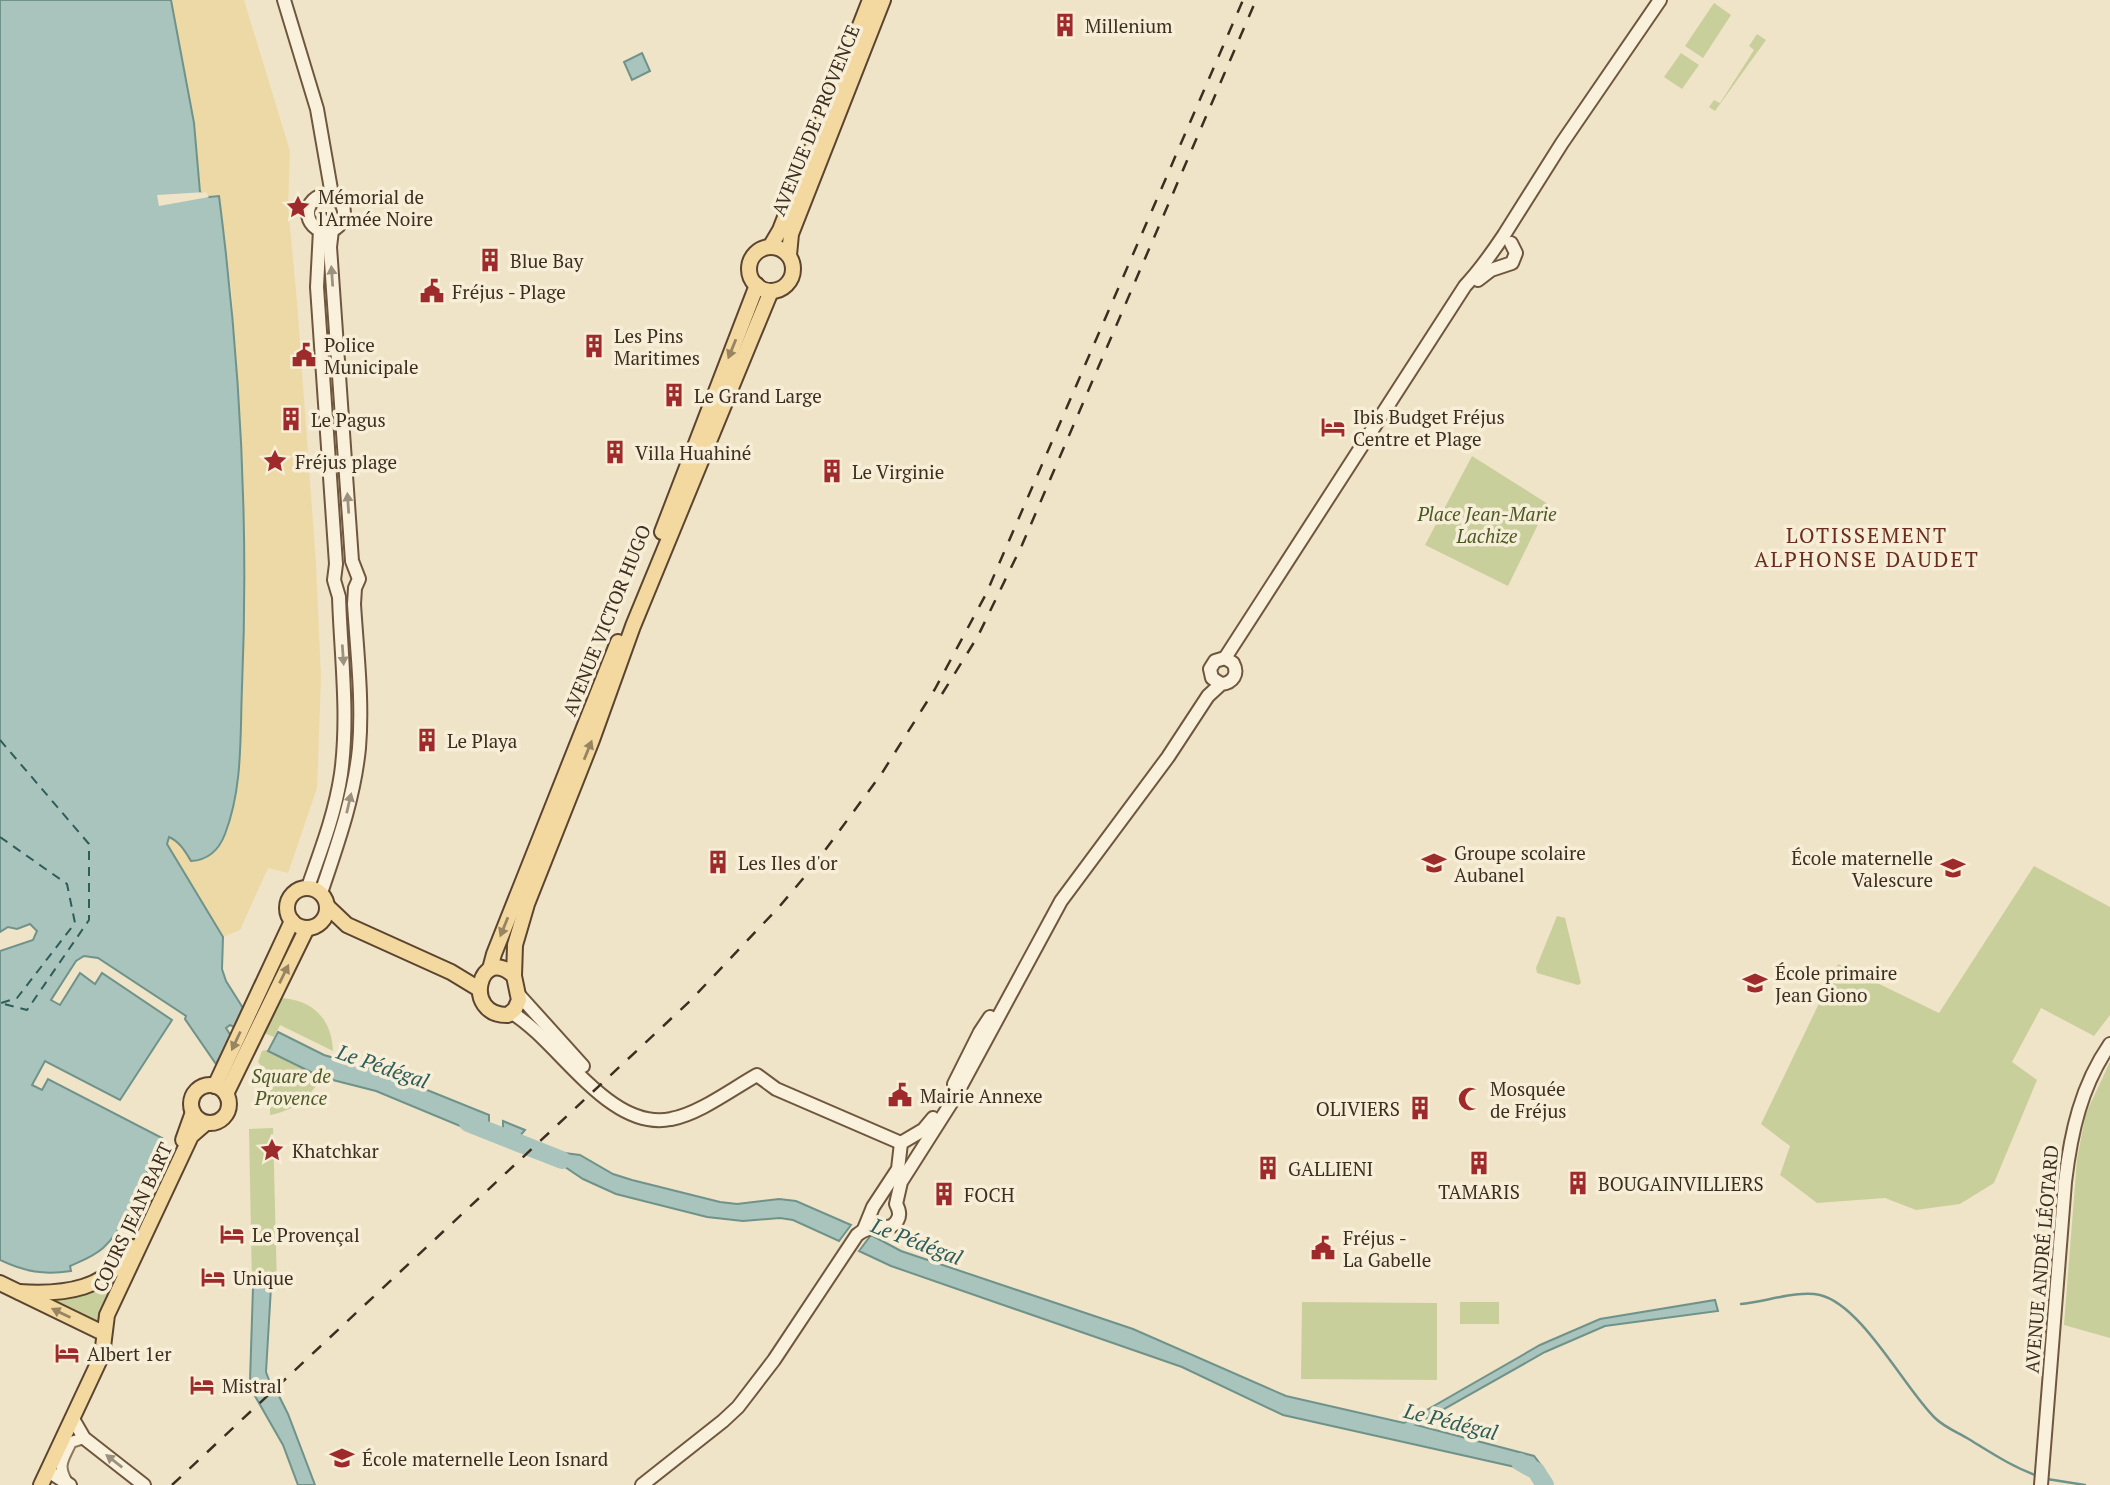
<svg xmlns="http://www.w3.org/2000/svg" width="2110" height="1485" viewBox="0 0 2110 1485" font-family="'PT Serif',serif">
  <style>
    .green { fill: #c9cf9b }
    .sand { fill: #ecd9a5 }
    .water { fill: #a9c4bc; stroke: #6f938a; stroke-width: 2 }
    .pier { fill: #f0e4c8 }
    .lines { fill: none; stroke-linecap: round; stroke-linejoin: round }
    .stream { stroke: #6f938a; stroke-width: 2.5 }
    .river { stroke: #a9c4bc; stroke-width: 18 }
    .ferry { stroke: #2f5d5a; stroke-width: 2; stroke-dasharray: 9 7; stroke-linecap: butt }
    .tertiary-casing { stroke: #8d765c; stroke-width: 14 }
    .secondary-casing { stroke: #6f573f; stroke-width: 16 }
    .primary-casing { stroke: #5b4430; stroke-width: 18 }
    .tertiary { stroke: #faf1dc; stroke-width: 10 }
    .secondary { stroke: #faf1dc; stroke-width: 12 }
    .primary { stroke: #f3d9a0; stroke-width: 14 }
    .rail { stroke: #3d2e20; stroke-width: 2.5; stroke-dasharray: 12 12; stroke-linecap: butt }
    .oneway { fill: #9c907e }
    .oneway2 { fill: #988460 }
    .labels { text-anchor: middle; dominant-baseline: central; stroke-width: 7; stroke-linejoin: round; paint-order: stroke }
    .poi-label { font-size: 19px; fill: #3d2e20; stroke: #f7eed8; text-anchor: start }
    .street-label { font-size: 19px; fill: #3d2e20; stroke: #f7eed8 }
    .park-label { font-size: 19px; font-style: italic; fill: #4d5a26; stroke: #f7eed8 }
    .neighbourhood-label { font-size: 21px; letter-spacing: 2px; fill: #6b2e1e; stroke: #f7eed8 }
    .water-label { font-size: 21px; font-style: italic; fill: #2f5d5a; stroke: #f7eed8 }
  </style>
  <rect width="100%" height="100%" fill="#f0e4c8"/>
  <g class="green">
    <polygon points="1714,3 1731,15 1703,58 1685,46"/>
    <polygon points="1757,34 1766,40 1715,111 1709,107 1714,100 1720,103 1754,50 1749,46"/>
    <polygon points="1681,53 1699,65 1682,89 1664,77"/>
    <polygon points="1472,456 1548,504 1508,586 1425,545"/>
    <polygon points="2034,866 2110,907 2110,1015 2094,1036 2041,1008 2012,1062 2037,1080 1994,1183 1960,1204 1916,1210 1885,1198 1817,1203 1780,1175 1790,1146 1761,1124 1838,964 1939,1013"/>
    <polygon points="1557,916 1565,918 1581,983 1578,985 1537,973 1536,968"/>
    <path d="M283,998C314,1001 332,1020 333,1051L280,1025L274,1037L261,1032L275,1002Z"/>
    <path d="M266,1050L322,1078C308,1098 294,1111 270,1115V1084L263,1081L265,1070L258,1062L262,1051Z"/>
    <polygon points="2110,1062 2110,1338 2064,1325 2077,1159 2086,1113"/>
    <polygon points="273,1128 277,1286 252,1286 249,1129"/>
    <polygon points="114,1275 118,1278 97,1323 47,1301 47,1297"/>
    <polygon points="1302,1302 1437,1303 1437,1380 1301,1379"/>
    <rect x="1460" y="1302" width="39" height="22"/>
  </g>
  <path class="sand" d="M171,0H244L290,151L288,206L297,302L316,564L321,678L317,788L288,873L268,868L240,930L223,937L167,844L169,837C180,842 185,851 191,861C198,858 210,856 216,850C232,834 236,792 239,770L245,561L232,294L219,196L209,197L200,192L194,123Z"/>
  <g class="water">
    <path d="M0,0H171L194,123L200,192L209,197L219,196C240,359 249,523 242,687C240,736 243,787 225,834C219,850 208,860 191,861C185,851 180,842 169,837L167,844L223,937L222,969L226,981L243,1008L234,1027L230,1025L226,1028L231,1036L216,1064L185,1019L186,1016L98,958L84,956L76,961L51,1000L60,1005L80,973L95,984L102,973L172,1020L120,1100L45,1061L32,1085L42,1090L48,1079L162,1138C147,1169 128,1226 103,1248C93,1257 81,1261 70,1266L71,1271C44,1275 25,1272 0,1260V951L33,940L37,931L30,924L17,929L8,927L0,932Z"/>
    <polygon points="642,53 650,71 632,80 624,62"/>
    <polygon points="278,1032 324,1055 385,1073 489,1115 489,1138 376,1091 321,1077 268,1051"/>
    <polygon points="503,1121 525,1130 519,1137 532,1141 523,1150 503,1143"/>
    <polygon points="547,1147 557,1152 580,1155 613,1174 632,1180 720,1202 737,1204 779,1199 796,1201 851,1225 839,1241 793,1220 780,1218 743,1221 707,1217 616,1194 583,1179 559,1163 537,1157"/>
    <polygon points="871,1235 901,1251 1133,1329 1286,1396 1404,1423 1540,1345 1600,1319 1715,1300 1718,1311 1605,1326 1545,1352 1416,1425 1534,1456 1544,1469 1535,1477 1524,1469 1283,1415 1182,1367 891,1266 859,1251"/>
    <polygon points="253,1287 271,1287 266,1372 272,1388 277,1392 288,1414 315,1485 298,1485 283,1445 255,1396 250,1381"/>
  </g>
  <polygon class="pier" points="206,192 209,197 159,206 157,195"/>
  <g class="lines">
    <g class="stream">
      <path d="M1741,1304C1764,1302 1798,1290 1820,1295C1862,1305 1905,1389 1935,1418C1944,1427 1957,1432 1967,1438C1990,1452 2012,1467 2038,1476"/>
      <polyline points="2047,1479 2085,1485"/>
    </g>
    <g class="river">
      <polyline points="468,1123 562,1160"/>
      <polyline points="1520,1462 1536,1471 1545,1485"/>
    </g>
    <g class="ferry">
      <polyline points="0,740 89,844 89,920 27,1010 0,1003"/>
      <polyline points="0,837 67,884 75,923 17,998 1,1003"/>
    </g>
    <g class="tertiary-casing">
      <path id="tertiary" d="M68,1484C56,1465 63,1460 71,1442L84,1438"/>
    </g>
    <g class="secondary-casing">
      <g id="secondary">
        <polyline points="284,0 317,109 332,195"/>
        <circle cx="326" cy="213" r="18"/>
        <polyline points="1478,280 1491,270 1512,263 1516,253 1511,243"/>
        <path d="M1225,658L1465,286C1480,270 1492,253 1504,235L1562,143L1660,0"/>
        <path d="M308,887C321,850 335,814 341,774C349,715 341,657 339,597L334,580L336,564L317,287L320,230"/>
        <path d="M321,893C337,845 354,799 359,748C363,701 357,652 354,604L355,588L359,579L352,561L330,247L332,230"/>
        <polyline points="519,995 583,1066"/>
        <path d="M512,1013C559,1041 609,1132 671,1119C699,1114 732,1089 757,1075L776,1089L901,1143"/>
        <polyline points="954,1084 980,1032 990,1017"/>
        <polyline points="864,1229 873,1207 898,1169 901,1143 923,1130 933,1118"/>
        <polyline points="73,1419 84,1438 144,1485"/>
        <polyline points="48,1471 70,1485"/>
        <path d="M642,1485L723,1421L738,1407L774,1360L857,1235C869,1225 878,1229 892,1226C900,1220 901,1213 896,1204L901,1182L955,1097L1061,901L1168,757L1208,696L1221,684C1233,683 1239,674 1233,663L1225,658L1215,661L1210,669L1212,678L1221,684"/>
        <path d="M2041,1485L2065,1182C2071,1132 2081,1086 2110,1044"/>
      </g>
    </g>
    <g class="primary-casing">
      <g id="primary">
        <polyline points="770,247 780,230 870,0"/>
        <circle cx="771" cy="269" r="22"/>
        <polyline points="789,255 791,234 883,0"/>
        <polyline points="662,532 757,285"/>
        <circle cx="307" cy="908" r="20"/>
        <polyline points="327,906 347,925 451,972 479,989"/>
        <polyline points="490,969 494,954 618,642"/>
        <path d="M514,976C480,943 461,1016 508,1015L515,1009L519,1000L514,976L515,945L527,904L592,740L633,626L771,291"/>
        <circle cx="210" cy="1104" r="19"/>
        <polyline points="215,1086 292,921"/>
        <polyline points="226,1094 307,928"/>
        <polyline points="183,1140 193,1112"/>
        <polyline points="0,1283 103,1333"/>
        <path d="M19,1292C64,1295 108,1290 132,1247"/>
        <polyline points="41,1485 102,1355 107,1315 191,1136 206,1123"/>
      </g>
    </g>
    <use href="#tertiary" class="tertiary"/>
    <use href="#secondary" class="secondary"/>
    <use href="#primary" class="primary"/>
    <g class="rail">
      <polyline points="942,694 978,636 1022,545 1256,0"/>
      <polyline points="172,1485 690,1001 779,907 812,868 882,773 935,689 986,594 1243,0"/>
    </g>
  </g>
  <defs><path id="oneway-solid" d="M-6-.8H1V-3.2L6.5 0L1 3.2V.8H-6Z" transform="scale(1.75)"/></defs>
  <g class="oneway">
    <use href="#oneway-solid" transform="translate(332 276) rotate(-94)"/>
    <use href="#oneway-solid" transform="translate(348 503) rotate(-94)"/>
    <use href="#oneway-solid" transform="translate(343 655) rotate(86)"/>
    <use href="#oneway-solid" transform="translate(349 803) rotate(-77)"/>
    <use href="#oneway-solid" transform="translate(114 1461) rotate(-142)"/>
  </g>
  <g class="oneway2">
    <use href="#oneway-solid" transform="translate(732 349) rotate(112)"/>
    <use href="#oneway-solid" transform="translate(588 750) rotate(-68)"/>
    <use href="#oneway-solid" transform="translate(504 927) rotate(112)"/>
    <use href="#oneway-solid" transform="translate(284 974) rotate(-64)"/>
    <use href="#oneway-solid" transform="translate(236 1041) rotate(115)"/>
    <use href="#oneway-solid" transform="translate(61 1313) rotate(-154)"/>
  </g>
  <defs>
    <g id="building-bare" transform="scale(1.89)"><path d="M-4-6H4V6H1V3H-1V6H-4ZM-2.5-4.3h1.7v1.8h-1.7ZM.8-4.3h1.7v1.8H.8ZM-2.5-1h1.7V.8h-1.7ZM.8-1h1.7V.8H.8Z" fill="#9e2a2b" stroke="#f7eed8" stroke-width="2.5" paint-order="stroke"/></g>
    <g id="sight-bare" transform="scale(1.89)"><path d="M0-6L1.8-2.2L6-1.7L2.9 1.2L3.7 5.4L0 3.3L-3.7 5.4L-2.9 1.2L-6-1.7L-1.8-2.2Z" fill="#9e2a2b" stroke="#f7eed8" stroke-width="2.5" paint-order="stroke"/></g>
    <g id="civic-bare" transform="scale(1.89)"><path d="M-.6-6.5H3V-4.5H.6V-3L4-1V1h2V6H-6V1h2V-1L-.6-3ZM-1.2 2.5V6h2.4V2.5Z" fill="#9e2a2b" stroke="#f7eed8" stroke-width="2.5" paint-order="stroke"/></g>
    <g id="hotel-bare" transform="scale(1.89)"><path d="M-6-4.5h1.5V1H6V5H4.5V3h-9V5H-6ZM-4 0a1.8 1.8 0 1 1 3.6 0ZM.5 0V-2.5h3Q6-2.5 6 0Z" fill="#9e2a2b" stroke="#f7eed8" stroke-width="2.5" paint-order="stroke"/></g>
    <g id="school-bare" transform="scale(1.89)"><path d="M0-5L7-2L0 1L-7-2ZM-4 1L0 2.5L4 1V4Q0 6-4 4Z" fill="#9e2a2b" stroke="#f7eed8" stroke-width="2.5" paint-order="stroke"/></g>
    <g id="mosque-bare" transform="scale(1.89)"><path d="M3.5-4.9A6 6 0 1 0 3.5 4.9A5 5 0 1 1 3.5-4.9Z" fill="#9e2a2b" stroke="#f7eed8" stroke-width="2.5" paint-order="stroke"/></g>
  </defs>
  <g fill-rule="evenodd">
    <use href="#building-bare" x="1065" y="25"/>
    <use href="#sight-bare" x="298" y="207"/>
    <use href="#building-bare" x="490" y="260"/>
    <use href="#civic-bare" x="432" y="291"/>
    <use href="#building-bare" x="594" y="346"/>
    <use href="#civic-bare" x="304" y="355"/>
    <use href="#building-bare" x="674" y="395"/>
    <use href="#building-bare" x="291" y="419"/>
    <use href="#hotel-bare" x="1333" y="427"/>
    <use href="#building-bare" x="615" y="452"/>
    <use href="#sight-bare" x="275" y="461"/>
    <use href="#building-bare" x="832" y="471"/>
    <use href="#building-bare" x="427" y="740"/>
    <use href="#building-bare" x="718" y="862"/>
    <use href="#school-bare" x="1434" y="863"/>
    <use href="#school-bare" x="1953" y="868"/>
    <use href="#school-bare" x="1755" y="983"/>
    <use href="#civic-bare" x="900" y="1095"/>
    <use href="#mosque-bare" x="1470" y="1099"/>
    <use href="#building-bare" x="1420" y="1108"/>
    <use href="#sight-bare" x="272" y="1150"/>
    <use href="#building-bare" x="1479" y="1163"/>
    <use href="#building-bare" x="1268" y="1168"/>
    <use href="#building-bare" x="1578" y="1183"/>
    <use href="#building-bare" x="944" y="1194"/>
    <use href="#hotel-bare" x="232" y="1234"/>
    <use href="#civic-bare" x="1323" y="1248"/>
    <use href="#hotel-bare" x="213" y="1277"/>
    <use href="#hotel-bare" x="67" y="1353"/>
    <use href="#hotel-bare" x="202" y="1385"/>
    <use href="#school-bare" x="342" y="1458"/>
  </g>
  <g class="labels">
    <g class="poi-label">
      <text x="1085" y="25">Millenium</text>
      <text x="318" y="196">Mémorial de<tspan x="318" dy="22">l'Armée Noire</tspan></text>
      <text x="510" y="260">Blue Bay</text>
      <text x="452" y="291">Fréjus - Plage</text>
      <text x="614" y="335">Les Pins<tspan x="614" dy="22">Maritimes</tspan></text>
      <text x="324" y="344">Police<tspan x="324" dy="22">Municipale</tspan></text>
      <text x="694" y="395">Le Grand Large</text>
      <text x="1353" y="416">Ibis Budget Fréjus<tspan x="1353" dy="22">Centre et Plage</tspan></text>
      <text x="311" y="419">Le Pagus</text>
      <text x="635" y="452">Villa Huahiné</text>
      <text x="295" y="461">Fréjus plage</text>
      <text x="852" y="471">Le Virginie</text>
      <text x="447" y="740">Le Playa</text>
      <text x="1454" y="852">Groupe scolaire<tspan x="1454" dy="22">Aubanel</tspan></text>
      <text x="1933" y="857" text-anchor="end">École maternelle<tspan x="1933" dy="22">Valescure</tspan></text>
      <text x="738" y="862">Les Iles d'or</text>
      <text x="1775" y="972">École primaire<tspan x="1775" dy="22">Jean Giono</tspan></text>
      <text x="1490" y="1088">Mosquée<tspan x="1490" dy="22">de Fréjus</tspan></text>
      <text x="920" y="1095">Mairie Annexe</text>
      <text x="1400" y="1108" text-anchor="end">OLIVIERS</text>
      <text x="292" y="1150">Khatchkar</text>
      <text x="1288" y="1168">GALLIENI</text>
      <text x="1598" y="1183">BOUGAINVILLIERS</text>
      <text x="1479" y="1191" text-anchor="middle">TAMARIS</text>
      <text x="964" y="1194">FOCH</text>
      <text x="252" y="1234">Le Provençal</text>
      <text x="1343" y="1237">Fréjus -<tspan x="1343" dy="22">La Gabelle</tspan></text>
      <text x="233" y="1277">Unique</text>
      <text x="87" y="1353">Albert 1er</text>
      <text x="222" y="1385">Mistral</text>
      <text x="362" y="1458">École maternelle Leon Isnard</text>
    </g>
    <g class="street-label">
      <text transform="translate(815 120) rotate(-68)">AVENUE DE PROVENCE</text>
      <text transform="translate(606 620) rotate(-68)">AVENUE VICTOR HUGO</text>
      <text transform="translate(132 1217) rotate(-65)">COURS JEAN BART</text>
      <text transform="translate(2041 1259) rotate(-85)">AVENUE ANDRÉ LÉOTARD</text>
    </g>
    <g class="park-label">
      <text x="1487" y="513">Place Jean-Marie<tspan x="1487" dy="22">Lachize</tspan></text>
      <text x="291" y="1075">Square de<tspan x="291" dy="22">Provence</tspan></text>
    </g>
    <g class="neighbourhood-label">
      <text x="1867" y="535">LOTISSEMENT<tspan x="1867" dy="24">ALPHONSE DAUDET</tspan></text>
    </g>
    <g class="water-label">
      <text transform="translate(383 1066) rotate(19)">Le Pédégal</text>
      <text transform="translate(917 1241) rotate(21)">Le Pédégal</text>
      <text transform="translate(1451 1421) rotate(14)">Le Pédégal</text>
    </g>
  </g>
</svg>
